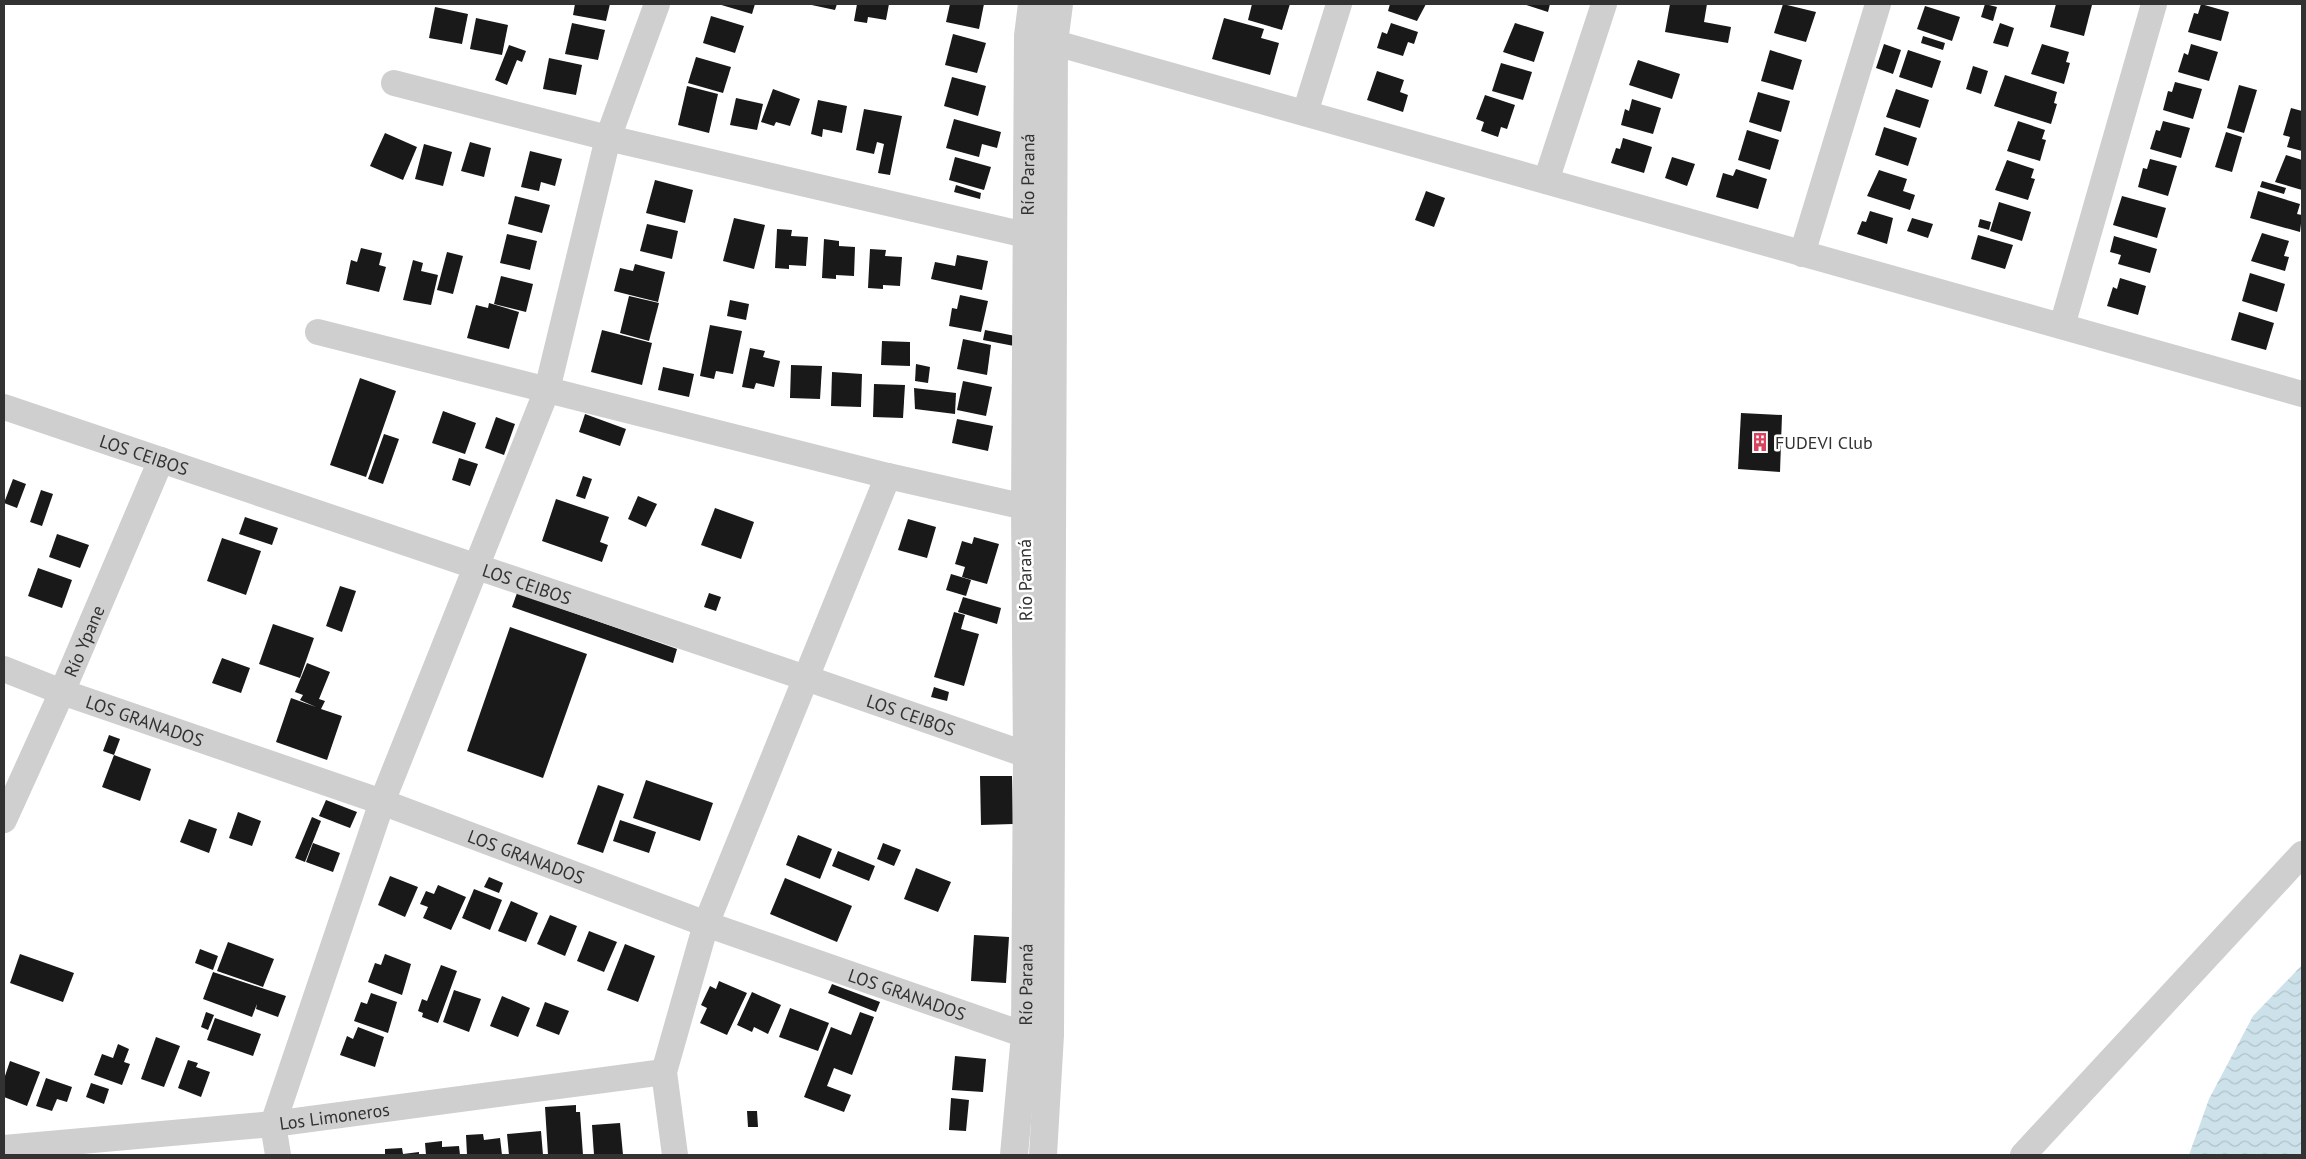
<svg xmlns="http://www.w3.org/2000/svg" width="2306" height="1159" viewBox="0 0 2306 1159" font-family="'PT Sans',sans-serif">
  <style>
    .water { fill: url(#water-waves) }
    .building { fill: #191919 }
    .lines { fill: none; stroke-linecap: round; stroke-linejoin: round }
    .minor { stroke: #cfcfcf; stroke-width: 26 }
    .tertiary { stroke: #cfcfcf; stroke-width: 28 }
    .labels { text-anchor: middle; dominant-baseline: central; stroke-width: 5; stroke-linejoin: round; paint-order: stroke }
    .street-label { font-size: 18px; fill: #323232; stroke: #fff }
    .poi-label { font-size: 18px; fill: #323232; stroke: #fff; text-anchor: start }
  </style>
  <defs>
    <pattern id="water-waves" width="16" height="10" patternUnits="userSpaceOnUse" patternTransform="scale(1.25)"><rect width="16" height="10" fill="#cce1e9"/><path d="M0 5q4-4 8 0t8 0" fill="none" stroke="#b0c2c8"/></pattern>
  </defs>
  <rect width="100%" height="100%" fill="#fff"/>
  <polygon class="water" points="2302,965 2302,1155 2189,1155 2209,1099 2253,1016"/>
  <g class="building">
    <polygon points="575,4 610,4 606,21 573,15"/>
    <polygon points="718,4 755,4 752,14"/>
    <polygon points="807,4 837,4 835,10"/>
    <polygon points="857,4 889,4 886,20 868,17 867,23 854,21"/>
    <polygon points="950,4 984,4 979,29 946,22"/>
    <polygon points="1252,4 1290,4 1282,30 1248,20"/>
    <polygon points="1390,4 1426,4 1417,21 1388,11"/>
    <polygon points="1523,4 1550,4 1548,12"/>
    <polygon points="1670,4 1707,4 1704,22 1731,27 1728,43 1665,32"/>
    <polygon points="1783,4 1816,12 1806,42 1774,33"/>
    <polygon points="1985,4 1997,7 1993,21 1981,17"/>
    <polygon points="2056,4 2092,5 2084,36 2050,27"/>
    <polygon points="2201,4 2229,12 2221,41 2188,32 2194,13 2198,14"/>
    <polygon points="1925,6 1960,17 1952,41 1917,29"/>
    <polygon points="435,7 468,14 462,44 429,38"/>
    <polygon points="711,16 744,26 735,53 703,43"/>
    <polygon points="476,18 508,25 502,55 470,49"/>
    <polygon points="1224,18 1264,29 1261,38 1279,43 1270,75 1212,59"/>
    <polygon points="572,23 605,30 598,60 565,54"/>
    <polygon points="1391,23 1418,32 1414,44 1408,42 1403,56 1377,48 1382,32 1387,34"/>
    <polygon points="1515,23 1544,32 1534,62 1503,52"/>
    <polygon points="2000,23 2014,28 2008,47 1993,43"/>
    <polygon points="953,34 986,43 977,73 945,65"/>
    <polygon points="1923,36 1945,43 1943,50 1921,43"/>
    <polygon points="1884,44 1901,50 1893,74 1876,68"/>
    <polygon points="2042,44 2069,52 2066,62 2070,63 2064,84 2031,74"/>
    <polygon points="2191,44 2218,52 2209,81 2178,72 2184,53 2188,55"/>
    <polygon points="509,45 526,51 522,62 517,60 507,85 495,80"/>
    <polygon points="1770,50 1802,60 1793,90 1761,81"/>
    <polygon points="1908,50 1941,61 1932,88 1899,77"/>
    <polygon points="696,57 731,67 723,93 688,83"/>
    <polygon points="549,58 582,65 576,95 543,89"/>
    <polygon points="1638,60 1680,74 1672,99 1629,85"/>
    <polygon points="1501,63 1532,72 1523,100 1492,91"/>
    <polygon points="1973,66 1988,71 1981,94 1966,89"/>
    <polygon points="1377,71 1404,80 1400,92 1408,95 1403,112 1367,100"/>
    <polygon points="2005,75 2057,92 2054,103 2057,104 2051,124 1994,106"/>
    <polygon points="952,77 986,86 978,116 944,106"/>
    <polygon points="2175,82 2202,89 2193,119 2163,110 2168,91 2172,92"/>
    <polygon points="2239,85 2257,90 2244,133 2227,128"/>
    <polygon points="687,86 718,94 709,133 678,125"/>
    <polygon points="773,89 800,99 790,126 776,122 774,126 761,122"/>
    <polygon points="1896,89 1929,100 1920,128 1886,117"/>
    <polygon points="1758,92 1790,101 1781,132 1749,122"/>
    <polygon points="1485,95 1515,105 1507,129 1501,127 1498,137 1481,131 1484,122 1476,119"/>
    <polygon points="736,98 763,104 757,130 730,125"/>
    <polygon points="1632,99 1661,108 1653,134 1621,125 1625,109 1629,111"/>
    <polygon points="818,100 847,106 842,133 823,129 822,137 811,134"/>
    <polygon points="2291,108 2302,111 2302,151 2287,147 2290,137 2283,135"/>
    <polygon points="864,109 902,116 890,175 878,173 884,144 877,142 874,154 856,150"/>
    <polygon points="954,119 1001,132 997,148 982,144 979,157 946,148"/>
    <polygon points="2018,121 2045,130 2042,139 2046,140 2040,161 2007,151"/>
    <polygon points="2163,121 2190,128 2181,158 2150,149 2156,130 2160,131"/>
    <polygon points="1884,127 1917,138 1908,166 1875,155"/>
    <polygon points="1747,130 1779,140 1770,170 1738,160"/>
    <polygon points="2226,132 2242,137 2232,172 2215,167"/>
    <polygon points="385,133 417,147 403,180 370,166"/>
    <polygon points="1623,138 1652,147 1644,173 1611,163 1616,148 1620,149"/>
    <polygon points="470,142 491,148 484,177 461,171"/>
    <polygon points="424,144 452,152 443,186 415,179"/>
    <polygon points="530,151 562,159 555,186 541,182 539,191 521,187"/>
    <polygon points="2286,155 2302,160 2302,190 2275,182"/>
    <polygon points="955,157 991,167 984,190 949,180"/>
    <polygon points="1672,157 1695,164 1687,186 1665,178"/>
    <polygon points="2150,159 2177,166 2168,196 2138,187 2143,168 2147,169"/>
    <polygon points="2007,160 2034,169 2031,178 2035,179 2028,200 1995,190"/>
    <polygon points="1736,169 1767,179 1758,209 1716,197 1723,173 1733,176"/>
    <polygon points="1879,170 1907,179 1903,191 1915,195 1910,210 1867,196"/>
    <polygon points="655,180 693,190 685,223 646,213"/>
    <polygon points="2262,181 2286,188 2284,194 2260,187"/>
    <polygon points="956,185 981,193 980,199 954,192"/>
    <polygon points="1426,191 1445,198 1434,227 1415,220"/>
    <polygon points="2258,191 2300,204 2297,214 2302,215 2300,232 2250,218"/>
    <polygon points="515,196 550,205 542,233 508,224"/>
    <polygon points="2122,196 2166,208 2157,238 2113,225"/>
    <polygon points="1999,202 2031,212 2022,241 1990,231"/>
    <polygon points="1870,211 1893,218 1887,244 1857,234 1862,221 1866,222"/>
    <polygon points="734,218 765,225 754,269 723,261"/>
    <polygon points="1912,218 1933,224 1928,238 1907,231"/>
    <polygon points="1980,219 1991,222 1989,230 1978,227"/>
    <polygon points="647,224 678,231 672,259 640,251"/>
    <polygon points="777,229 792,230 791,236 808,237 806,266 789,265 789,269 775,268"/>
    <polygon points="2262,233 2289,241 2284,256 2289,257 2285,271 2251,261"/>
    <polygon points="507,234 537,241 530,270 500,263"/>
    <polygon points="1978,235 2013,245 2005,269 1971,259"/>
    <polygon points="2114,236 2157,249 2150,273 2118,264 2121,255 2110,252"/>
    <polygon points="824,239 839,241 839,246 855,247 854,276 836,275 836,279 822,278"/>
    <polygon points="361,248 382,253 379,265 386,267 379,292 346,284 351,260 357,262"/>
    <polygon points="870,249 886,250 885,256 902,257 900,286 883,285 883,289 868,288"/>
    <polygon points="447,252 463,256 453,294 437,290"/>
    <polygon points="957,255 988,261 982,290 931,279 935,262 955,266"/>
    <polygon points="413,260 423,263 421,271 438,275 431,305 403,300"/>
    <polygon points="635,264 665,272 658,302 614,291 620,268 633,271"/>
    <polygon points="2250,273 2285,284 2277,312 2242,301"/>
    <polygon points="501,276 533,284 526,312 494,304"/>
    <polygon points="2120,278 2146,286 2138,315 2107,306 2113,287 2117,289"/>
    <polygon points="960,295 988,301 981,332 949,326 952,308 957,309"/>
    <polygon points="629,296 659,303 649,341 620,333"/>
    <polygon points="730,300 749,304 746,320 727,316"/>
    <polygon points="489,303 519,312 509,349 467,338 476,305 488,308"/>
    <polygon points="2239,312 2274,323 2266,350 2231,340"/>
    <polygon points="710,325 742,331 733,374 716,371 714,379 700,376"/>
    <polygon points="602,330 652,343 642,385 591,372"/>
    <polygon points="985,330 1021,337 1019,347 983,340"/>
    <polygon points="963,339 991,345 987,375 957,369"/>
    <polygon points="882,341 910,342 910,366 881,365"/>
    <polygon points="750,348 765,351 763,357 780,361 774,387 756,383 754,389 742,387"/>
    <polygon points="916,364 930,367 928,383 915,381"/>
    <polygon points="791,365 822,366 820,399 790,398"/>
    <polygon points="663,367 694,374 689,397 658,390"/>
    <polygon points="832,372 862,374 861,407 831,406"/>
    <polygon points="360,378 396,391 366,477 330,465"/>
    <polygon points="963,381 992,387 986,416 957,410"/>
    <polygon points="874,384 905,385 903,418 873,417"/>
    <polygon points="914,388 956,393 955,414 915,409"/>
    <polygon points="443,411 476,423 465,454 432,443"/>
    <polygon points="1741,413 1782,415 1780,472 1738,469"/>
    <polygon points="585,414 626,429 620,446 579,432"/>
    <polygon points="496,417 515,424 504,455 485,448"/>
    <polygon points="957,419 993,426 988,451 952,443"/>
    <polygon points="384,434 399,439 383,484 368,479"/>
    <polygon points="459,458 478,464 470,486 452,480"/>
    <polygon points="583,476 592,479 585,499 576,496"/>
    <polygon points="13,479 26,484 17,508 4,503"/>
    <polygon points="41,490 53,494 42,526 30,522"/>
    <polygon points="638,496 657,504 646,527 628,519"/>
    <polygon points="556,499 609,517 600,542 608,545 602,562 542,541"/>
    <polygon points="715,508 754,522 741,559 701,545"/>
    <polygon points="245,517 278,528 272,545 239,534"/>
    <polygon points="908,519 936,527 927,558 898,550"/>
    <polygon points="57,534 89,545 80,568 49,557"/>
    <polygon points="974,537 999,544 987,584 962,577 965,567 955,564 962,541 972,544"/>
    <polygon points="222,538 261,551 246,595 207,581"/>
    <polygon points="38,568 72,580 62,608 28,596"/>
    <polygon points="951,574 971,580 966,596 946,590"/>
    <polygon points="340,586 356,591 342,632 326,626"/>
    <polygon points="517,593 677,649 673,663 512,607"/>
    <polygon points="709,593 721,597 716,611 704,607"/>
    <polygon points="963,597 1001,608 997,624 958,612"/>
    <polygon points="954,612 965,615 961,629 979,634 964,686 934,677"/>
    <polygon points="273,624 314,638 300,678 259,664"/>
    <polygon points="510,627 587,654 543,778 467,751"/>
    <polygon points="222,658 250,668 241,693 212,683"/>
    <polygon points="307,663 330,672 319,699 325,701 321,709 342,716 327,760 276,742 291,698 316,707 300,700 303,695 295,692"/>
    <polygon points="934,687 949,692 947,701 931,697"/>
    <polygon points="109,735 120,739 114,755 103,751"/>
    <polygon points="114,755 151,769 140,801 102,787"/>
    <polygon points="980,776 1012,776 1013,824 981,825"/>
    <polygon points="646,780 713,803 700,841 633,818"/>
    <polygon points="598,785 624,794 603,853 577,844"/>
    <polygon points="326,800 357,812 350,828 319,816"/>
    <polygon points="238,812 261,821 252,846 229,838"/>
    <polygon points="312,817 321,821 305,862 295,858"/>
    <polygon points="189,819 217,829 209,853 180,842"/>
    <polygon points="620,820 656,832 649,853 613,841"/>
    <polygon points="798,835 832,849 820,879 786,865"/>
    <polygon points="313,843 340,853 333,872 306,862"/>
    <polygon points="883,843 901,850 894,866 877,859"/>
    <polygon points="838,851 875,866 869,881 832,866"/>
    <polygon points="916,868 951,882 938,912 904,899"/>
    <polygon points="390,876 418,887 405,917 378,905"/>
    <polygon points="489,877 503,883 499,893 484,887"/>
    <polygon points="785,878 852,906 837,942 770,914"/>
    <polygon points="438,885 466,897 451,930 423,918 428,907 420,904 426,891 434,894"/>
    <polygon points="474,889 502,900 490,930 462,918"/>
    <polygon points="511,901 538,913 526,942 498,931"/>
    <polygon points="550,915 577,926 565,956 537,944"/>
    <polygon points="589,931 617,942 604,972 577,961"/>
    <polygon points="974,935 1009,937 1006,983 971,981"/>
    <polygon points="228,942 274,959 263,987 217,971"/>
    <polygon points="625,944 655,956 638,1002 607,990"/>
    <polygon points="200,949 218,956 213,970 195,963"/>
    <polygon points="20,954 74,973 63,1002 10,983"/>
    <polygon points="385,954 411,964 402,995 368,982 375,963 381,965"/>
    <polygon points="441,965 457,971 438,1023 422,1017 423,1013 418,1011 422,999 427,1001"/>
    <polygon points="213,972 286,996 278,1017 256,1009 257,1004 252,1017 203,999"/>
    <polygon points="719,981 747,993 727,1035 700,1023 707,1008 701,1005 710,986 716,989"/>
    <polygon points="832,984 880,1002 876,1012 828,993"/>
    <polygon points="454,990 481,999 469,1032 443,1022"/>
    <polygon points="752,992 781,1005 768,1034 754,1027 752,1032 737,1025"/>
    <polygon points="371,993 397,1002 388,1033 354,1021 361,1002 367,1004"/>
    <polygon points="502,996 530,1008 518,1037 490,1026"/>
    <polygon points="545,1002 569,1011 559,1035 536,1026"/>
    <polygon points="790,1008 829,1023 818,1051 779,1037"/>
    <polygon points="206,1012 214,1015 208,1030 201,1027"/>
    <polygon points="860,1012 874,1017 852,1075 834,1068 827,1086 851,1095 844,1112 804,1097 831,1027 851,1035"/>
    <polygon points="215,1018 261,1034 253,1056 207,1040"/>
    <polygon points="358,1027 384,1037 375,1067 340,1055 347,1036 353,1039"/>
    <polygon points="156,1037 180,1046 164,1087 141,1079"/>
    <polygon points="118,1044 129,1049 124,1062 130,1064 122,1085 94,1075 102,1054 113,1058"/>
    <polygon points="955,1056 986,1059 983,1092 952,1090"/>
    <polygon points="188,1060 198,1063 196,1067 210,1072 201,1097 178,1088"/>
    <polygon points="10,1061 40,1072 27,1106 4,1097 4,1079"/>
    <polygon points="46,1078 72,1087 67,1102 57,1099 52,1111 36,1106"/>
    <polygon points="91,1083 109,1089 104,1104 86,1097"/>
    <polygon points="951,1098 969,1100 966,1131 949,1130"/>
    <polygon points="576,1105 576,1112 580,1112 583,1155 548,1155 545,1107"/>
    <polygon points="747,1111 757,1111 758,1127 748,1127"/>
    <polygon points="620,1123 623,1155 594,1155 592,1125"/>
    <polygon points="541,1131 543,1155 509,1155 507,1134"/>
    <polygon points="483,1134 484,1140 500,1138 502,1155 467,1155 466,1135"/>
    <polygon points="442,1141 442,1147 459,1146 460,1155 426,1155 425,1143"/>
    <polygon points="402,1148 403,1154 419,1152 419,1155 385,1155 385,1149"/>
  </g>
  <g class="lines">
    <g class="minor">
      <polyline points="1034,37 2302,394"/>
      <polyline points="394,83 608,138 1047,240"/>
      <polyline points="1305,113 1339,4"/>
      <polyline points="1546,181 1604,4"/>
      <polyline points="1802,254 1878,4"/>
      <polyline points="2062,326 2154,4"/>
      <polyline points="318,332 888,476 1025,507 1046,509"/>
      <path id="s1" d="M4,407L806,678L1027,755L1048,756"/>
      <path id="s2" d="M4,669L62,692L382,802L706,924L1025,1035H1046"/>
      <path id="s3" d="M4,820L62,692L161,460"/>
      <path id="s4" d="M4,1148L273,1124L664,1072"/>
      <polyline points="278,1155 273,1124 382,802 547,390 608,138 657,4"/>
      <polyline points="675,1155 664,1072 706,924 888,476"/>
      <polyline points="2023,1155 2302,854"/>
    </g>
    <g class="tertiary">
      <path id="s5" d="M1014,1155L1025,1035L1027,755L1025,507L1028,36L1032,4"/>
      <polyline points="1043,1155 1050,1035 1054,43 1059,4"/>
    </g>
  </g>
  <defs>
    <g id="building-bare" transform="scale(1.5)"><path d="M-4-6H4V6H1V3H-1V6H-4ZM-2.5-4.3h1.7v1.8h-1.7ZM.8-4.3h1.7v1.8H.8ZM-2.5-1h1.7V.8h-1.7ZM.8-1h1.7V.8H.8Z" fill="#d9435e" stroke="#fff" stroke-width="2.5" paint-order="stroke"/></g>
  </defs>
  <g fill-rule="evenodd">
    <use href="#building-bare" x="1760" y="442"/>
  </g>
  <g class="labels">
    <g class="street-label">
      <text stroke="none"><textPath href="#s5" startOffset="981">Río Paraná</textPath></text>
      <text stroke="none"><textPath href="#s1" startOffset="148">LOS CEIBOS</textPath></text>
      <text transform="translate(1025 580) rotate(-91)">Río Paraná</text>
      <text stroke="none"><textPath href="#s1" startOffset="552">LOS CEIBOS</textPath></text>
      <text stroke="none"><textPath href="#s3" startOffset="196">Río Ypane</textPath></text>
      <text stroke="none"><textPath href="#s1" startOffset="958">LOS CEIBOS</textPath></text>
      <text stroke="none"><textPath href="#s2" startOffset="150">LOS GRANADOS</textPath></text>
      <text stroke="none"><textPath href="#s2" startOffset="555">LOS GRANADOS</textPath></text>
      <text stroke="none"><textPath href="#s5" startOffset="171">Río Paraná</textPath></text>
      <text stroke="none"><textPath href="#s2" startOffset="960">LOS GRANADOS</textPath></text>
      <text stroke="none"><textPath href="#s4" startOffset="332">Los Limoneros</textPath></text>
    </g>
    <g class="poi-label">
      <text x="1775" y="442">FUDEVI Club</text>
    </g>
  </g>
  <rect width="2306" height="1159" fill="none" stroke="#323232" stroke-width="10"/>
</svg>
